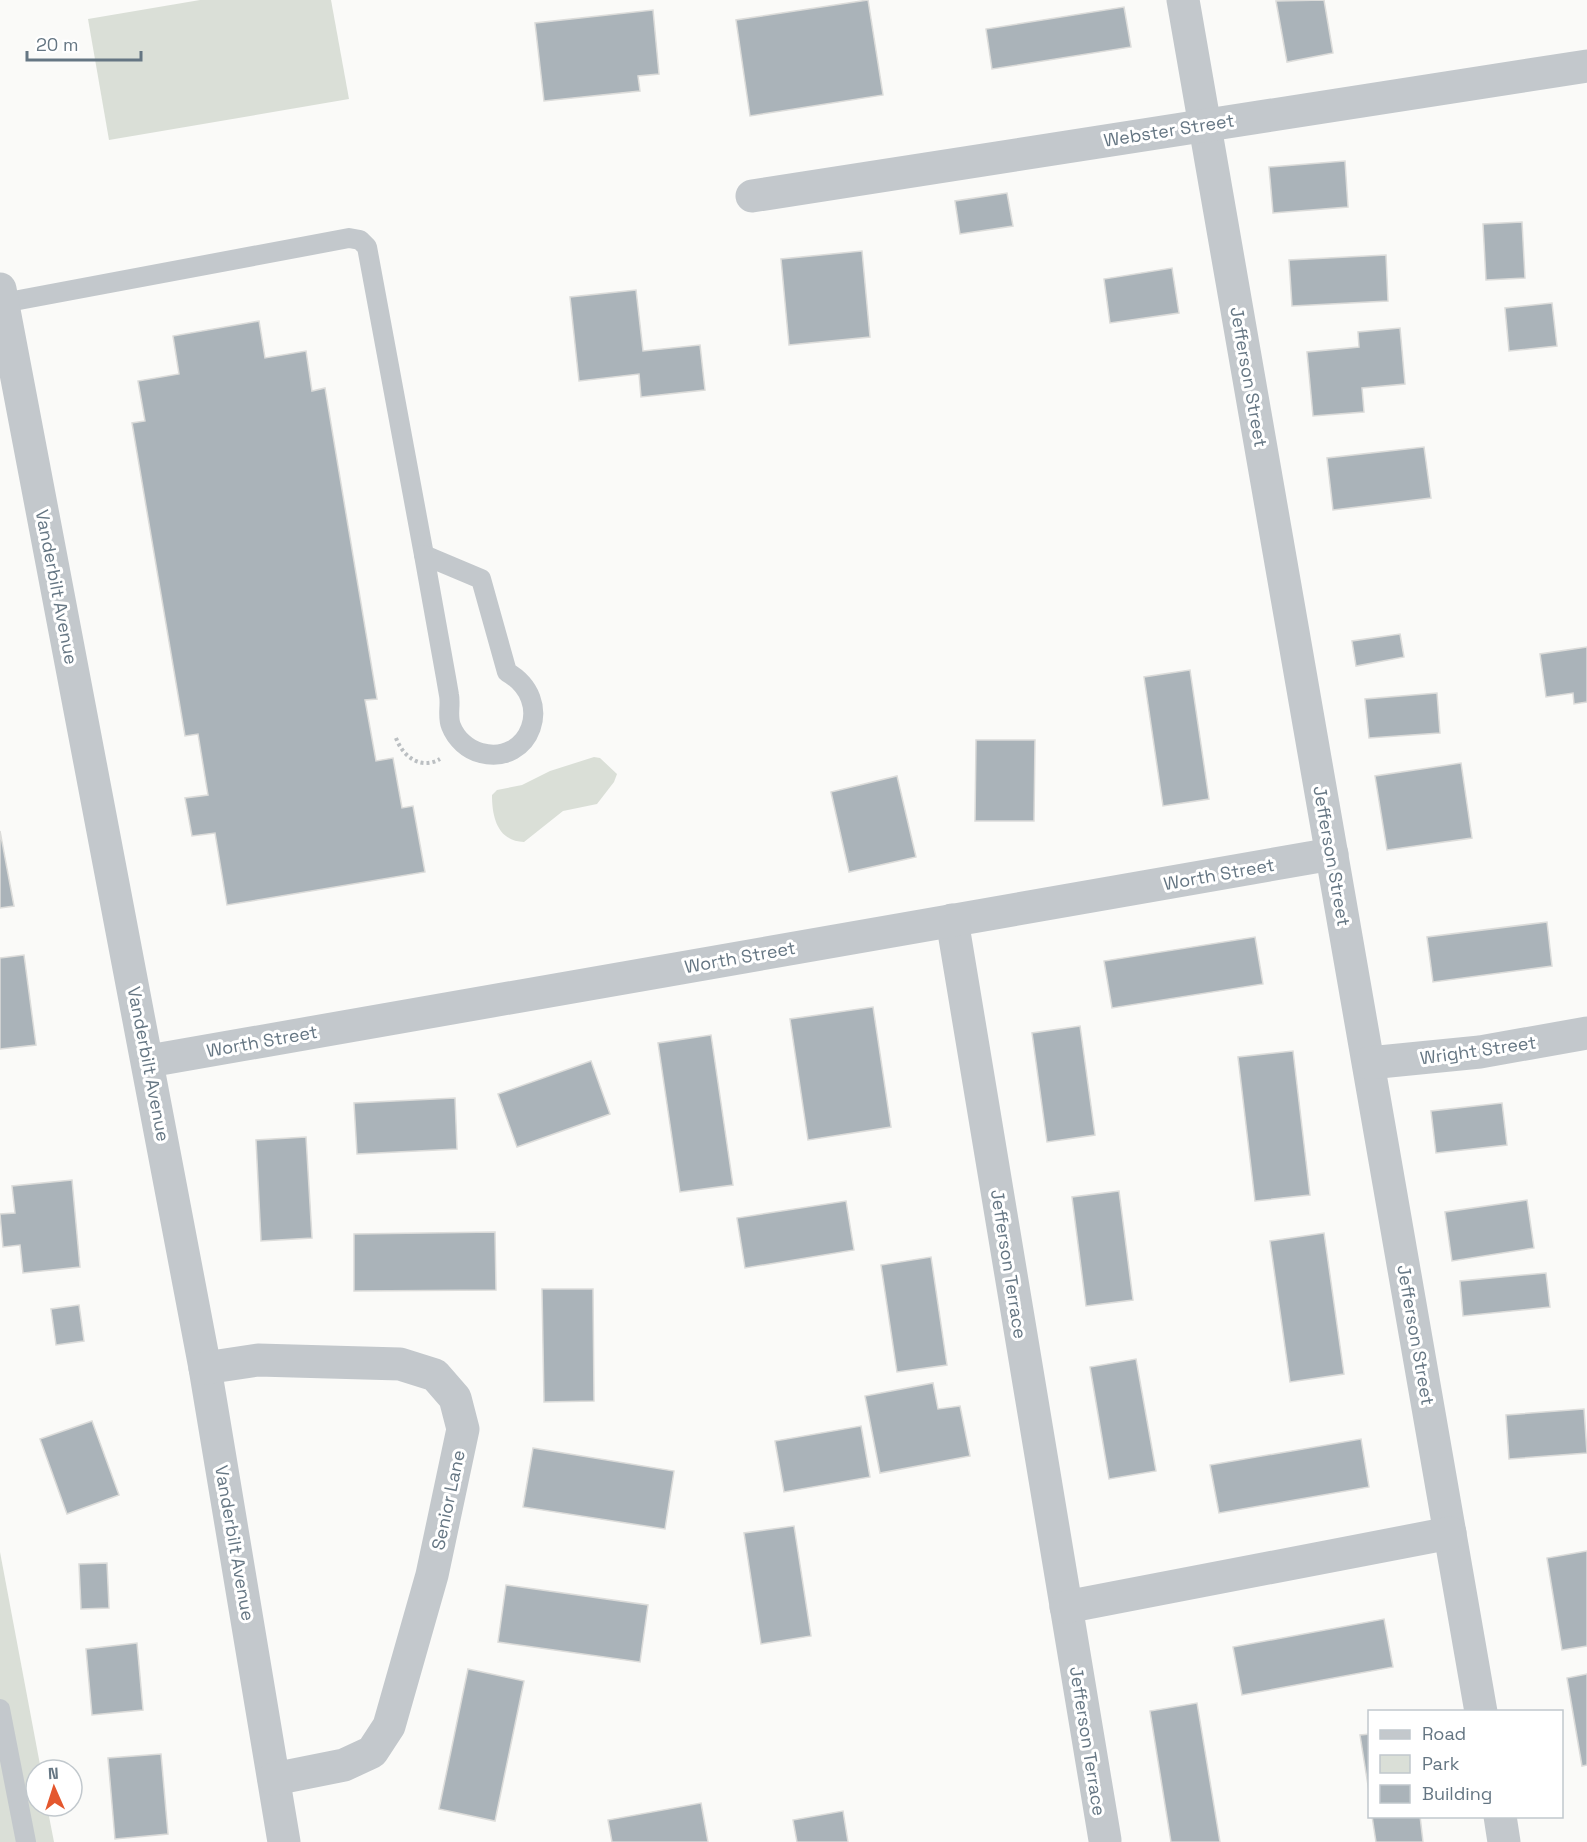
<svg xmlns="http://www.w3.org/2000/svg" width="1587" height="1842" viewBox="0 0 1587 1842" font-family="'Space Grotesk',sans-serif">
  <style>
    .green { fill: #dadfd7 }
    .building { fill: #aab3b9; stroke: #dcdcda; stroke-width: 1.5 }
    .lines { fill: none; stroke-linecap: round; stroke-linejoin: round }
    .path { stroke: #bbbfc2; stroke-width: 4; stroke-dasharray: 3 3; stroke-linecap: butt }
    .service { stroke: #c3c8cc; stroke-width: 20 }
    .minor { stroke: #c3c8cc; stroke-width: 33 }
    .labels { text-anchor: middle; dominant-baseline: central; stroke-width: 6; stroke-linejoin: round; paint-order: stroke }
    .street-label { font-size: 18px; fill: #657683; stroke: #fff }
  </style>
  <rect width="100%" height="100%" fill="#fafaf8"/>
  <g class="green">
    <polygon points="200,0 331,0 349,99 109,140 88,19"/>
    <path d="M594,757L600,758L617,774L614,782L597,804L563,811L524,842C498,841 492,818 492,795L497,790L522,785L550,771Z"/>
    <polygon points="0,1552 41,1770 36,1770 36,1806 47,1806 54,1842 0,1842"/>
  </g>
  <g class="building">
    <polygon points="868,0 883,95 750,116 736,20"/>
    <polygon points="1324,0 1333,53 1287,62 1276,1"/>
    <polygon points="1124,7 1131,47 992,69 986,29"/>
    <polygon points="653,10 659,74 638,76 640,91 544,101 535,23"/>
    <polygon points="1345,161 1348,207 1273,213 1269,167"/>
    <polygon points="1007,193 1013,226 960,234 955,201"/>
    <polygon points="1522,222 1525,278 1486,280 1483,224"/>
    <polygon points="862,251 870,337 789,345 781,259"/>
    <polygon points="1386,255 1388,301 1292,306 1289,260"/>
    <polygon points="1172,268 1179,313 1110,323 1104,279"/>
    <polygon points="636,290 643,351 700,345 705,390 641,397 639,374 579,381 570,297"/>
    <polygon points="1552,303 1557,346 1509,351 1505,308"/>
    <polygon points="259,321 265,358 306,351 312,391 325,388 377,699 365,700 376,761 393,758 402,808 413,806 425,872 227,905 215,833 192,836 185,798 208,795 198,734 185,736 132,423 145,421 138,381 179,374 173,336"/>
    <polygon points="1400,328 1405,384 1362,388 1364,412 1313,416 1307,352 1359,347 1358,332"/>
    <polygon points="1424,447 1431,498 1333,510 1327,458"/>
    <polygon points="1400,634 1404,657 1356,666 1352,641"/>
    <polygon points="1587,647 1587,702 1574,704 1573,693 1546,697 1540,654"/>
    <polygon points="1190,670 1209,799 1163,806 1144,677"/>
    <polygon points="1437,693 1440,733 1369,738 1365,699"/>
    <polygon points="976,740 1035,740 1034,821 975,821"/>
    <polygon points="1461,763 1472,838 1387,850 1375,776"/>
    <polygon points="897,776 916,857 849,872 831,792"/>
    <polygon points="0,831 14,906 0,908"/>
    <polygon points="1547,922 1552,966 1433,982 1427,937"/>
    <polygon points="1255,937 1263,984 1112,1008 1104,961"/>
    <polygon points="24,955 36,1045 0,1049 0,958"/>
    <polygon points="873,1007 891,1127 808,1140 790,1019"/>
    <polygon points="1080,1026 1095,1135 1047,1142 1032,1033"/>
    <polygon points="711,1035 733,1185 680,1192 658,1043"/>
    <polygon points="1293,1051 1310,1195 1255,1201 1238,1057"/>
    <polygon points="591,1061 610,1114 517,1147 498,1094"/>
    <polygon points="455,1098 457,1149 357,1154 354,1103"/>
    <polygon points="1502,1103 1507,1145 1436,1153 1431,1111"/>
    <polygon points="306,1137 312,1238 261,1241 256,1140"/>
    <polygon points="72,1180 80,1267 23,1273 20,1245 3,1247 0,1214 15,1213 12,1186"/>
    <polygon points="1119,1191 1133,1300 1086,1306 1072,1197"/>
    <polygon points="1527,1200 1534,1248 1452,1261 1445,1212"/>
    <polygon points="846,1201 854,1250 745,1268 737,1218"/>
    <polygon points="495,1232 496,1290 354,1291 354,1234"/>
    <polygon points="1324,1233 1344,1374 1290,1382 1270,1241"/>
    <polygon points="931,1257 947,1365 897,1372 881,1265"/>
    <polygon points="1546,1273 1550,1307 1463,1316 1460,1281"/>
    <polygon points="542,1289 593,1289 594,1401 544,1402"/>
    <polygon points="79,1305 84,1341 56,1345 51,1309"/>
    <polygon points="1136,1359 1156,1471 1109,1479 1090,1367"/>
    <polygon points="933,1383 938,1409 960,1406 970,1456 880,1473 865,1396"/>
    <polygon points="1584,1409 1587,1453 1509,1459 1506,1415"/>
    <polygon points="92,1421 119,1495 67,1514 40,1439"/>
    <polygon points="861,1426 870,1477 784,1492 775,1441"/>
    <polygon points="1361,1439 1369,1487 1219,1513 1210,1465"/>
    <polygon points="533,1448 674,1471 665,1529 523,1507"/>
    <polygon points="794,1526 811,1636 761,1644 744,1533"/>
    <polygon points="1587,1551 1587,1646 1562,1650 1547,1558"/>
    <polygon points="107,1563 109,1608 81,1609 79,1564"/>
    <polygon points="506,1585 648,1605 640,1662 498,1642"/>
    <polygon points="1384,1619 1393,1667 1242,1695 1233,1647"/>
    <polygon points="137,1643 143,1710 92,1715 86,1649"/>
    <polygon points="468,1669 524,1681 495,1821 439,1809"/>
    <polygon points="1587,1674 1587,1765 1582,1766 1567,1678"/>
    <polygon points="1197,1703 1220,1842 1171,1842 1150,1711"/>
    <polygon points="1370,1734 1370,1798 1360,1735"/>
    <polygon points="161,1754 168,1834 115,1839 108,1758"/>
    <polygon points="701,1803 708,1842 612,1842 608,1820"/>
    <polygon points="843,1811 848,1842 797,1842 793,1820"/>
    <polygon points="1372,1816 1420,1816 1423,1842 1376,1842"/>
  </g>
  <g class="lines">
    <path class="path" d="M396,738C403,757 421,770 440,759"/>
    <g class="service">
      <polyline points="3,303 349,238 360,240 367,247 424,555"/>
      <path d="M424,555L481,579L507,672C556,700 530,766 481,753C468,750 456,739 451,726C447,716 451,705 449,695C441,648 432,601 424,555Z"/>
      <polyline points="0,1709 26,1842"/>
    </g>
    <g class="minor">
      <polyline points="1183,0 1481,1712"/>
      <polyline points="752,196 1587,66"/>
      <polyline points="0,289 205,1368 284,1842"/>
      <polyline points="952,920 1105,1840"/>
      <polyline points="149,1061 1332,854"/>
      <polyline points="1369,1063 1480,1052 1587,1033"/>
      <polyline points="205,1368 258,1360 400,1364 435,1375 455,1398 463,1429 432,1575 389,1726 372,1752 344,1765 274,1779"/>
      <polyline points="1066,1607 1450,1533"/>
      <polyline points="1500,1816 1504,1842"/>
    </g>
  </g>
  <g class="labels">
    <g class="street-label">
      <text transform="translate(1169 130) rotate(-9)">Webster Street</text>
      <text transform="translate(1249 377) rotate(80)">Jefferson Street</text>
      <text transform="translate(57 587) rotate(79)">Vanderbilt Avenue</text>
      <text transform="translate(1332 856) rotate(80)">Jefferson Street</text>
      <text transform="translate(1219 874) rotate(-10)">Worth Street</text>
      <text transform="translate(740 957) rotate(-10)">Worth Street</text>
      <text transform="translate(262 1041) rotate(-10)">Worth Street</text>
      <text transform="translate(1478 1050) rotate(-8)">Wright Street</text>
      <text transform="translate(149 1064) rotate(79)">Vanderbilt Avenue</text>
      <text transform="translate(1009 1264) rotate(81)">Jefferson Terrace</text>
      <text transform="translate(1416 1335) rotate(80)">Jefferson Street</text>
      <text transform="translate(448 1500) rotate(-78)">Senior Lane</text>
      <text transform="translate(235 1543) rotate(80)">Vanderbilt Avenue</text>
      <text transform="translate(1088 1741) rotate(81)">Jefferson Terrace</text>
    </g>
  </g>
  <rect x="1368" y="1710" width="195" height="108" fill="#ffffff" stroke="#c1c8cd" stroke-width="1.5"/>
  <rect x="1380" y="1730" width="30" height="9" fill="#c3c8cc" stroke="#c1c8cd" stroke-width="1.5"/>
  <text x="1422" y="1740" font-size="18" fill="#657683">Road</text>
  <rect x="1380" y="1755" width="30" height="18" fill="#dadfd7" stroke="#c1c8cd" stroke-width="1.5"/>
  <text x="1422" y="1770" font-size="18" fill="#657683">Park</text>
  <rect x="1380" y="1785" width="30" height="18" fill="#aab3b9" stroke="#c1c8cd" stroke-width="1.5"/>
  <text x="1422" y="1800" font-size="18" fill="#657683">Building</text>
  <g transform="translate(54 1788) rotate(357)"><circle r="28" fill="#ffffff" stroke="#c1c8cd" stroke-width="1.5"/>
  <path d="M0-4.5L10 22L0 15L-10 22Z" fill="#e4572e"/>
  <text y="-9" font-size="16" font-weight="bold" text-anchor="middle" fill="#657683">N</text>
  </g>
  <path d="M27 51v9h114v-9" fill="none" stroke="#657683" stroke-width="3"/>
  <text x="36" y="51" font-size="18" fill="#657683" stroke="#ffffff" stroke-width="4.5" paint-order="stroke">20 m</text>
</svg>
